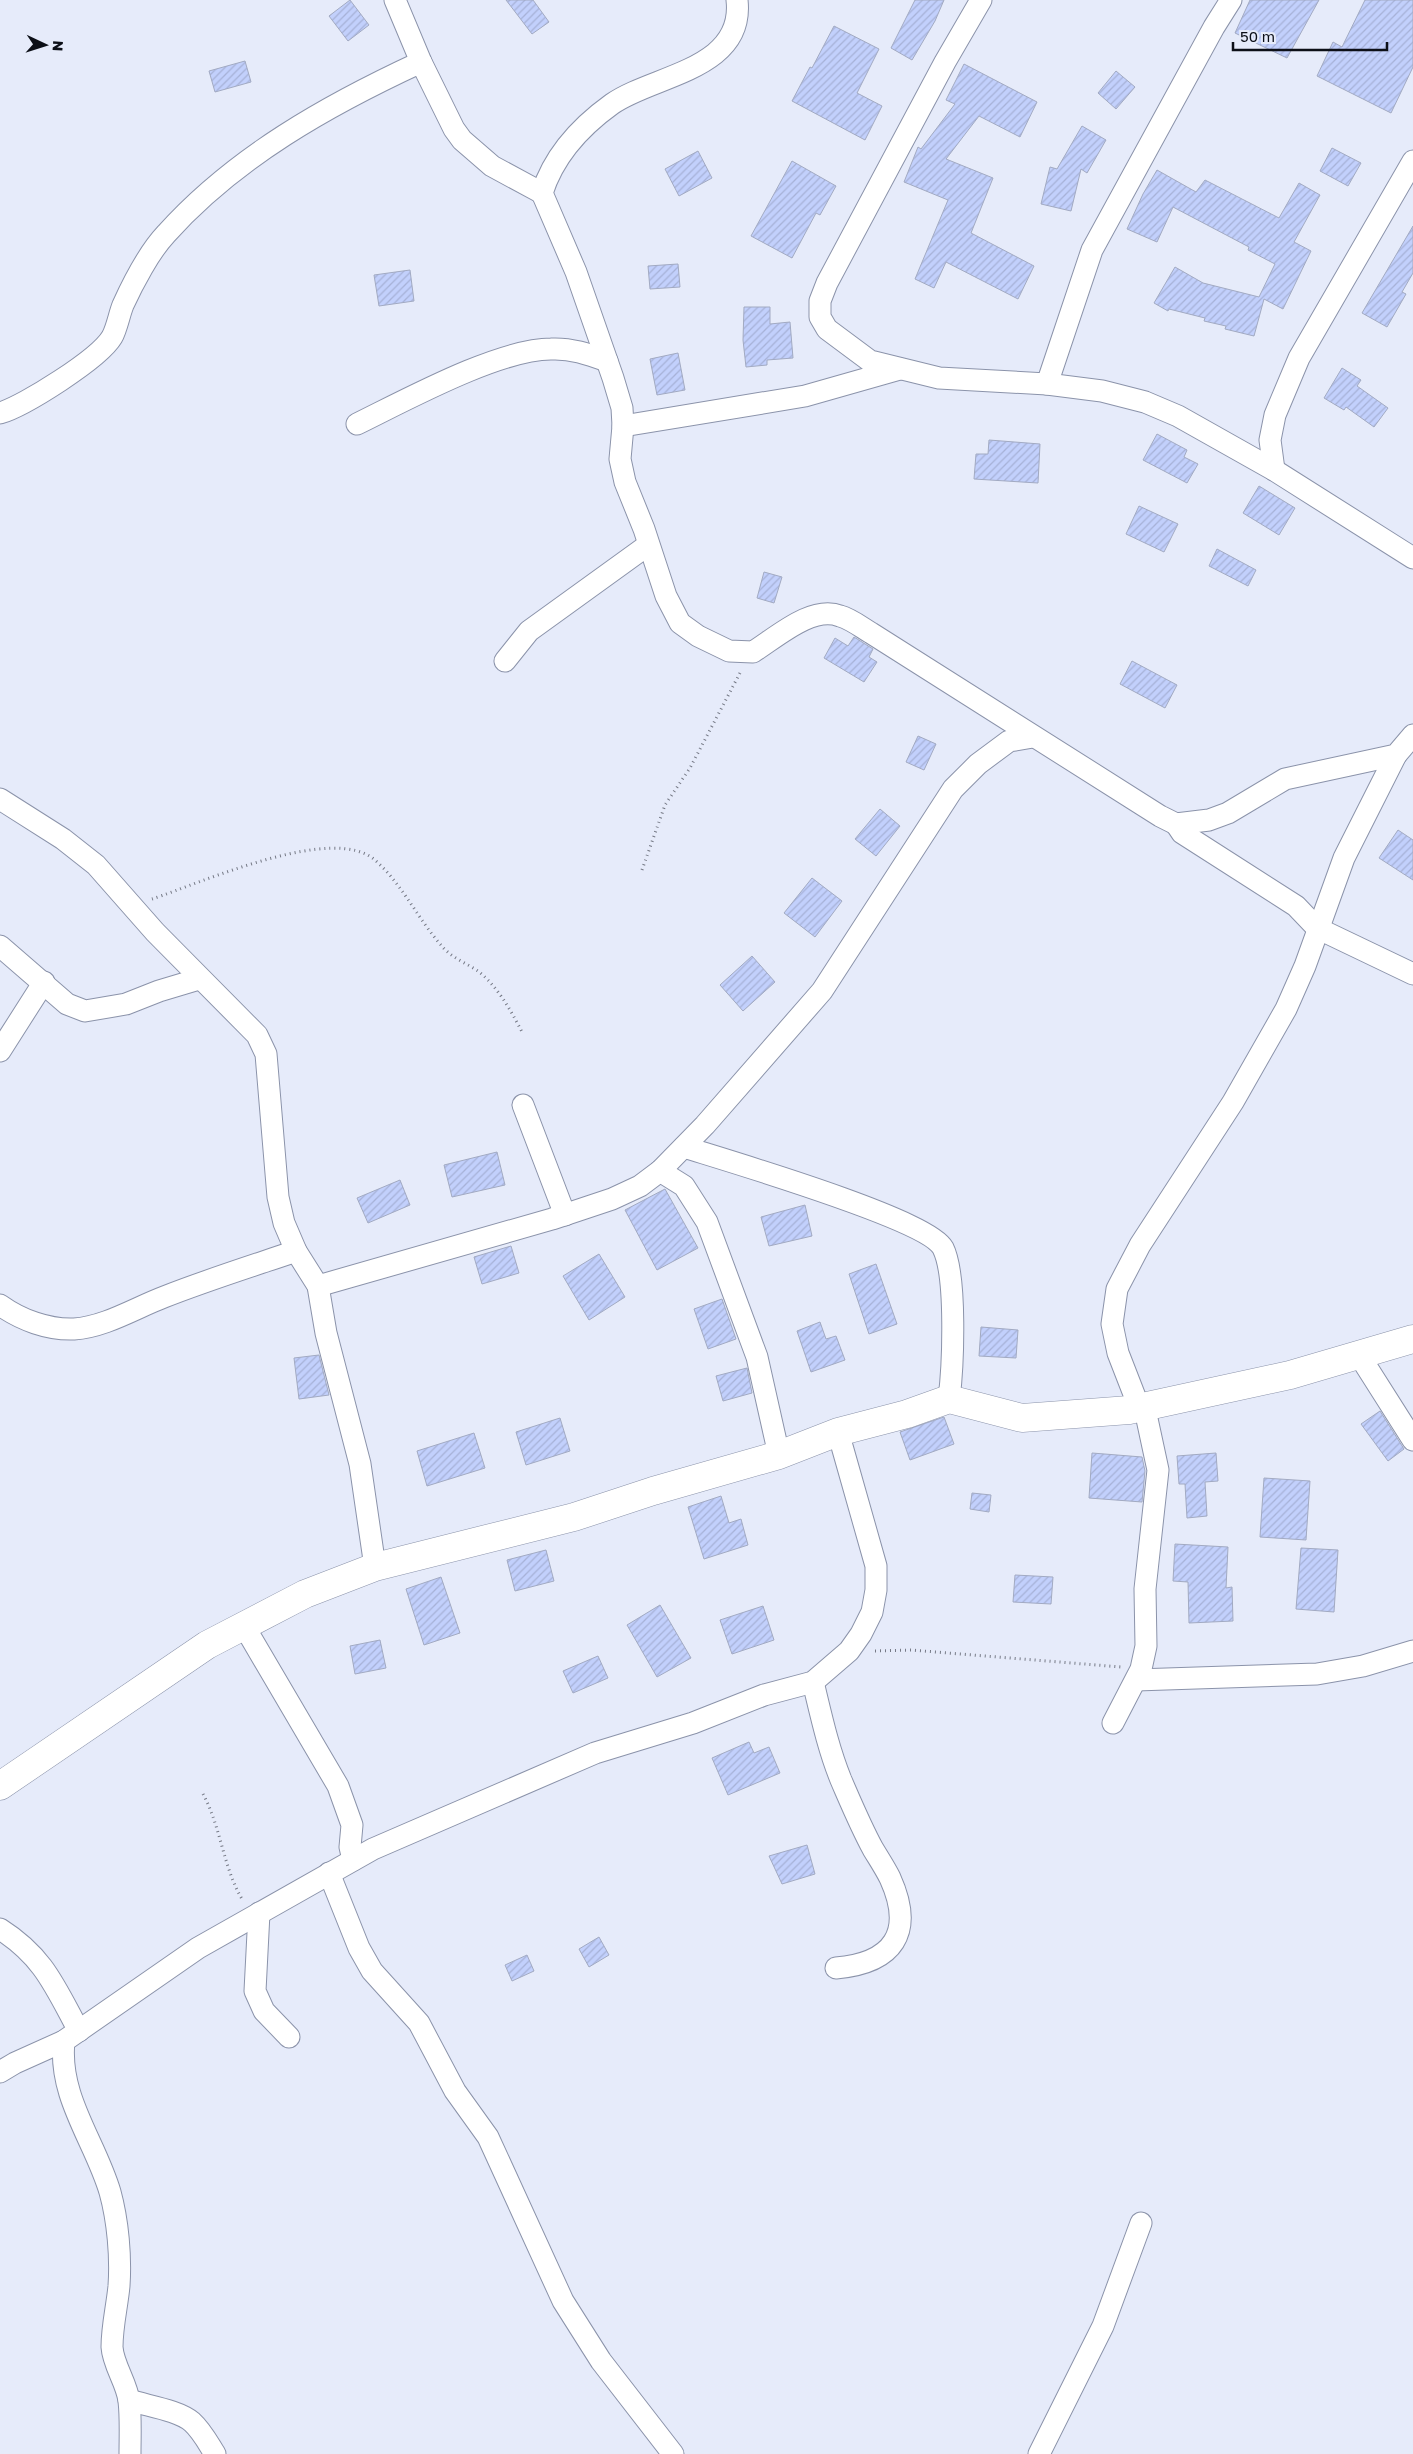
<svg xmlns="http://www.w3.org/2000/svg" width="1413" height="2454" viewBox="0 0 1413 2454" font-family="'Golos Text',sans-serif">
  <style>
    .building { fill: url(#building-hatch); stroke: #a2aac2 }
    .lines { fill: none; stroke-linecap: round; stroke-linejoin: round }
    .street-casing { stroke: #8b93aa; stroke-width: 23 }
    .secondary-casing { stroke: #8b93aa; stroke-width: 29 }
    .path { stroke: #757985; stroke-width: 3; stroke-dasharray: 1 4; stroke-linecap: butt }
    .street { stroke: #fff; stroke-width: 21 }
    .secondary { stroke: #fff; stroke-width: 28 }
  </style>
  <defs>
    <pattern id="building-hatch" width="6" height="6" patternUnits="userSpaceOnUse" patternTransform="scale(1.25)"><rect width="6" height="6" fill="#c2d0fc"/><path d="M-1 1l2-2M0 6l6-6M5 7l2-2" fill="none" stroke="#a6b1d7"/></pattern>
  </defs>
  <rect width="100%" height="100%" fill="#e6ebfa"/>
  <g class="building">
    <polygon points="350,0 369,25 348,41 329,16"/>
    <polygon points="506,0 533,0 549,22 532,34"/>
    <polygon points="915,0 944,0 935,21 912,60 891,48"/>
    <polygon points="1250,0 1319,0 1287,58 1235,33"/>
    <polygon points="1365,0 1413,0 1413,67 1391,113 1317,76 1333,42 1342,47"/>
    <polygon points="834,26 879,49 857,93 882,106 865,140 792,101 810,67 812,68"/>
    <polygon points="245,61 251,82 215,92 209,71"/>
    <polygon points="964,64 1037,102 1020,137 979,116 946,159 993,178 971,233 1034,266 1018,299 946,262 934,288 915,279 948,200 904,182 918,147 921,149 955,104 946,100"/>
    <polygon points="1116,71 1135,87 1116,109 1098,93"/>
    <polygon points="1082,126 1106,140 1087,173 1081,169 1071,211 1041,204 1050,167 1057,169"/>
    <polygon points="1332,148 1361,163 1348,186 1320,171"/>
    <polygon points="698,151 712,178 679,196 665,169"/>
    <polygon points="792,161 836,186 820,215 816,213 792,258 751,236"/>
    <polygon points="1157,170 1196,192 1205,180 1279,218 1299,183 1320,195 1294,242 1311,251 1283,309 1264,299 1254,336 1225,329 1226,326 1204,321 1205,318 1169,309 1168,311 1154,303 1175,267 1203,283 1259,297 1275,264 1248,250 1249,247 1173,207 1157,242 1127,229 1143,194"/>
    <polygon points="1413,226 1413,273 1402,292 1406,294 1387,327 1362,313"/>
    <polygon points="678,264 680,287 650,289 648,266"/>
    <polygon points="410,270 414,301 379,306 374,275"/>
    <polygon points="744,307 770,307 770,324 790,322 793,358 767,360 767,365 746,367 743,340"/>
    <polygon points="678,353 685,390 657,395 650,359"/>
    <polygon points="1342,368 1361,380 1357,386 1388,408 1374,427 1346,407 1344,410 1324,398"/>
    <polygon points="1157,434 1187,450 1184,457 1198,464 1187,483 1143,460"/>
    <polygon points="989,440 1040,444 1038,483 974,479 976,454 988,454"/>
    <polygon points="1259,486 1295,508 1279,535 1243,513"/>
    <polygon points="1139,506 1178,524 1164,552 1126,534"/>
    <polygon points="1217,549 1256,570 1248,586 1209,566"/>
    <polygon points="764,572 782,577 774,603 757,598"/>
    <polygon points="854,637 873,649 869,657 877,662 864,682 824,658 835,638 848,646"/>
    <polygon points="1132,661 1177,685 1165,708 1120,684"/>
    <polygon points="918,736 936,744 924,770 906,762"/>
    <polygon points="880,809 900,826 876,856 855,839"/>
    <polygon points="1398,830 1413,840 1413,880 1379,858"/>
    <polygon points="812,878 842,901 815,937 784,913"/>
    <polygon points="752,956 775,982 743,1011 720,985"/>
    <polygon points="497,1152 505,1185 452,1197 444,1165"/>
    <polygon points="400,1180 410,1205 368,1223 357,1198"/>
    <polygon points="665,1189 698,1248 657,1270 625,1210"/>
    <polygon points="805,1205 812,1236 769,1246 761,1217"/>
    <polygon points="511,1246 519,1273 482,1284 474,1257"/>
    <polygon points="599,1254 625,1297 589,1320 563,1276"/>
    <polygon points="876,1264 897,1324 869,1334 849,1274"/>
    <polygon points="722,1299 736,1339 708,1349 694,1309"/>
    <polygon points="820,1322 826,1339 836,1336 845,1360 811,1372 797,1331"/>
    <polygon points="981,1327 1018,1330 1016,1358 979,1356"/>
    <polygon points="319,1355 329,1395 299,1399 294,1358"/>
    <polygon points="747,1368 752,1393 723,1401 716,1376"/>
    <polygon points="1380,1411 1404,1449 1388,1461 1361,1424"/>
    <polygon points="944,1417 954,1444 910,1460 900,1432"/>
    <polygon points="560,1418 570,1451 526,1465 516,1432"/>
    <polygon points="474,1433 485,1468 427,1486 417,1451"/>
    <polygon points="1092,1453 1142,1457 1145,1471 1142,1502 1089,1498"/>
    <polygon points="1216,1453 1218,1481 1205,1482 1207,1516 1187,1518 1185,1484 1179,1484 1177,1456"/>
    <polygon points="1264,1478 1310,1481 1306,1540 1260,1537"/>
    <polygon points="972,1493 991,1495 989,1512 970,1509"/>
    <polygon points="721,1496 729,1523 741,1519 748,1545 704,1559 688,1507"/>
    <polygon points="1175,1544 1228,1547 1226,1588 1232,1587 1233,1621 1189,1623 1188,1582 1173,1581"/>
    <polygon points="1301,1548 1338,1550 1334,1612 1296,1609"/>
    <polygon points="546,1550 554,1581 515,1591 507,1560"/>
    <polygon points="1015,1575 1053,1577 1051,1604 1013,1602"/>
    <polygon points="441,1577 460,1633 424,1645 406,1589"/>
    <polygon points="660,1605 691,1658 657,1677 627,1625"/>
    <polygon points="763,1606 774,1640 732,1654 720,1620"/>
    <polygon points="380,1640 386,1668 355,1674 350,1646"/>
    <polygon points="598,1656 608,1678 573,1693 563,1671"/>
    <polygon points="749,1742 754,1753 769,1747 780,1773 728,1795 712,1758"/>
    <polygon points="807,1845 815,1874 782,1884 769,1856"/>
    <polygon points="599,1937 609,1955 589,1967 579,1949"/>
    <polygon points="527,1955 534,1971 512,1981 505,1965"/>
  </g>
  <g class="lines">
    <g class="street-casing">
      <g id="street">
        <polyline points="395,0 421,62 454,129 462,140 492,166 542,193"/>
        <path d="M737,0C745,70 653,75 612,104C580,127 554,155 542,193L576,272L613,378L622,408L623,426L620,459L625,482L644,529L666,596L680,623L698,636L729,651L753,652C777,637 812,605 840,616C851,619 861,627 871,633L1160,816L1176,824L1209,820L1228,813L1285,779L1396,755L1413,735"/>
        <polyline points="981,0 945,62 827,283 820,301 820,317 827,329 870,361 939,378 1047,384 1102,391 1145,402 1178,416 1274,470 1413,558"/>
        <polyline points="1047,384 1092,250 1214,27 1231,0"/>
        <path d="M0,413C24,406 99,359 112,337C117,328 119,315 123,305C133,283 150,251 166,234C235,157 328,105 421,62"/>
        <path d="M357,424C406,400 499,349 551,349C571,348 588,354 607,361"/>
        <polyline points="623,426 805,396 900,369"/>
        <polyline points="1274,470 1270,440 1275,415 1299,358 1413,161"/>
        <polyline points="505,661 529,631 648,545"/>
        <polyline points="0,799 63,839 96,865 155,932 257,1035 266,1054 278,1197 284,1223 296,1251 318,1286 326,1333 360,1464 375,1567"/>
        <polyline points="1176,824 1182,833 1296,906 1317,928 1413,974"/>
        <polyline points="0,946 67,1004 85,1011 126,1004 159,991 199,979"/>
        <polyline points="0,1051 44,982"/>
        <polyline points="523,1105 565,1215"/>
        <path d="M684,1147C725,1160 927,1219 943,1248C957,1276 953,1367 949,1399"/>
        <polyline points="660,1171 684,1186 707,1222 757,1357 779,1455"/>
        <polyline points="318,1286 552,1219 612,1199 640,1186 660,1171 705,1125 822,991 953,789 978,764 1009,741 1033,737"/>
        <path d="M0,1305C21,1320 48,1330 74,1329C105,1327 135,1308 164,1297C207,1280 252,1266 296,1251"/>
        <polyline points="1359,1355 1413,1440"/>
        <polyline points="1139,1407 1118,1353 1112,1324 1117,1289 1140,1245 1233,1102 1286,1009 1305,966 1344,858 1396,755"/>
        <polyline points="244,1626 338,1786 352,1825 350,1847 353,1860"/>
        <polyline points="1136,1680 1317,1674 1363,1666 1413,1651"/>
        <path d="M813,1682C821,1715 828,1748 841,1780C851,1803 861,1827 873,1849C879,1859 885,1868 890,1878C915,1933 893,1963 836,1968"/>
        <polyline points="1113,1723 1141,1669 1146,1646 1145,1589 1158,1470 1144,1405"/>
        <polyline points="329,1873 359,1948 372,1971 419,2023 455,2091 488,2137 563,2301 601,2361 673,2454"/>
        <polyline points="259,1913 255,1991 264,2011 289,2037"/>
        <path d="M0,1929C44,1957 55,1987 79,2031"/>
        <path d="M64,2041C58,2097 95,2141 110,2192C118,2221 121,2257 119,2286C117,2307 112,2326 112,2347C113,2365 127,2383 129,2401C131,2418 130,2437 130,2454"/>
        <polyline points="0,2072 15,2063 64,2041 198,1948 373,1849 595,1753 693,1723 764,1695 813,1682 849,1651 861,1634 872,1612 876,1590 876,1566 838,1432"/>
        <path d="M129,2400C147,2406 178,2410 192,2422C202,2431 208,2443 215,2454"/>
        <polyline points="1039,2454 1103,2326 1141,2223"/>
      </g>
    </g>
    <g class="secondary-casing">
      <polyline id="secondary" points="0,1786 207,1645 305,1594 375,1567 574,1517 653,1491 779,1455 838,1432 907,1414 949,1399 1022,1418 1129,1410 1290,1375 1413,1339"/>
    </g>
    <g class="path">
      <polyline points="642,870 665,805 690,768 741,671"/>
      <path d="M152,899C201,883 335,822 376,861C402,884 418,919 441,945C450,957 466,963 478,971C498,987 510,1009 522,1032"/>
      <polyline points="875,1651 911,1650 1121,1667"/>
      <path d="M203,1794C221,1827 223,1867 242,1899"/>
    </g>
    <use href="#street" class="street"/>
    <use href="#secondary" class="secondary"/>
  </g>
  <g transform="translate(45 45) rotate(94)" stroke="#e6ebfa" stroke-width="4" paint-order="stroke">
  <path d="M0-4L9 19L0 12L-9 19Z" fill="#0c0f17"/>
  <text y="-8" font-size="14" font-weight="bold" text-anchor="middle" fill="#0c0f17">N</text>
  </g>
  <path d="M1233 42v8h154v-8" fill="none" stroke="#0c0f17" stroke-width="2.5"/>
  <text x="1240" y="42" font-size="15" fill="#0c0f17" stroke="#e6ebfa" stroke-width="4" paint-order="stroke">50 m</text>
</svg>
